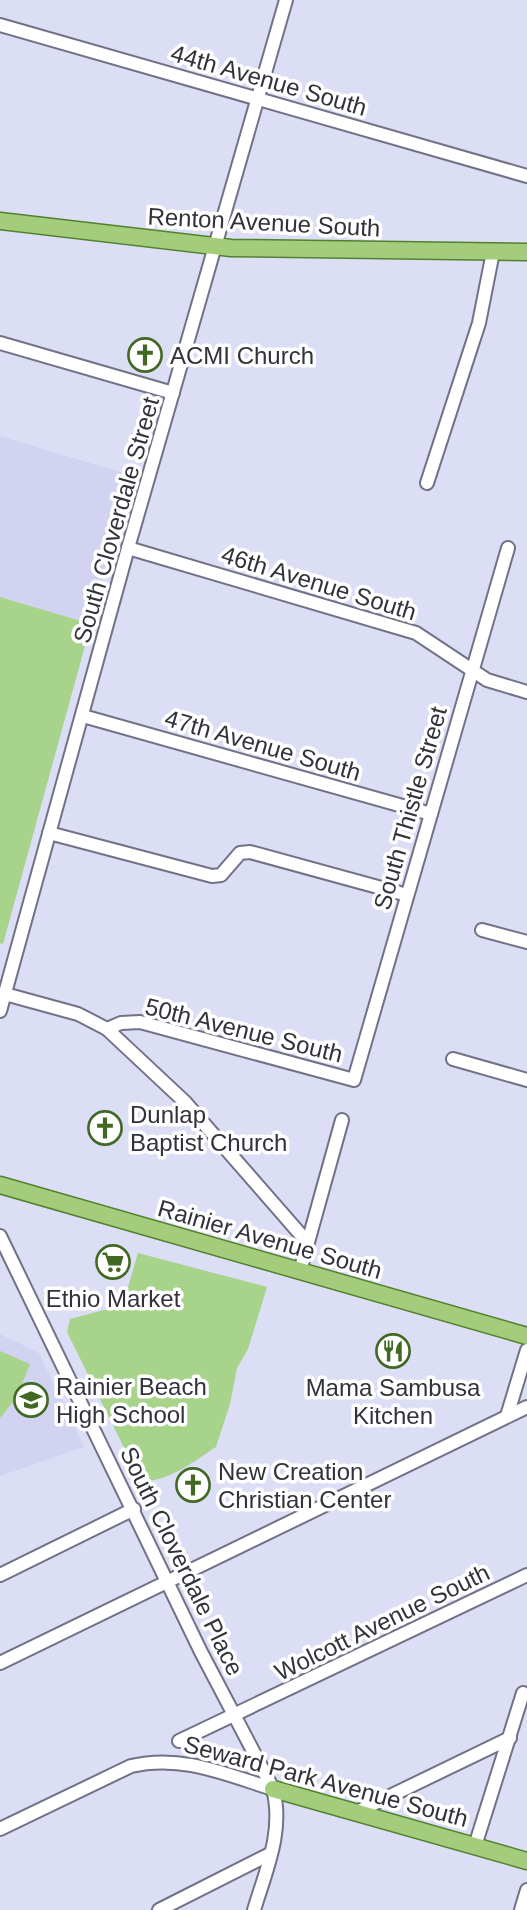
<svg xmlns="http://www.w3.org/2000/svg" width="527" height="1910" viewBox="0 0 527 1910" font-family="Arial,sans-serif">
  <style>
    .built { fill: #d1d3f1 }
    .green { fill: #a7d38b }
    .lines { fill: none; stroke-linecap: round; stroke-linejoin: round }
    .minor-casing { stroke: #717286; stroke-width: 16 }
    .major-casing { stroke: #53812d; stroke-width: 19 }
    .minor { stroke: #fff; stroke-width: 12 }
    .major { stroke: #a3cd7d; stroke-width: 16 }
    .labels { text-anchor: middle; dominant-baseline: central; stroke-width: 7; stroke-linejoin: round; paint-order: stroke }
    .street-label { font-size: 24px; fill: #31323a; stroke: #fff }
    .poi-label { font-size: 24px; fill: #31323a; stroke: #fff; text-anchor: start }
  </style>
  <rect width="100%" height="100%" fill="#dcdef5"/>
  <g class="built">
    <polygon points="0,436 133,476 91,624 0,597"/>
    <polygon points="0,1334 39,1353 84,1447 0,1476"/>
  </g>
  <g class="green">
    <polygon points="0,597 91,624 3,944 0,943"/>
    <path d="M138,1253L267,1287L248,1349L237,1368L230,1404L216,1447C196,1460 165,1485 140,1480L67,1332L70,1319L119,1306L126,1294Z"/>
    <polygon points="0,1351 30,1364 17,1397 0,1418"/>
  </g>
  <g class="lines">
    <g class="minor-casing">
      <g id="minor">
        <polyline points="0,25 527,176"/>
        <polyline points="0,343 173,393"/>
        <polyline points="427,483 479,323 493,252"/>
        <polyline points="128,548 416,633 487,680 527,692"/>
        <polyline points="83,716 431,814"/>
        <polyline points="49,833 212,876 221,875 240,853 250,852 407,895"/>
        <polyline points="482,930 527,942"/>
        <polyline points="5,994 78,1014 107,1029 121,1023 140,1022 354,1080 508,548"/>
        <polyline points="0,1011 128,548 286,0"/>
        <polyline points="107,1029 185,1102 308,1243"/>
        <polyline points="453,1059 527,1080"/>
        <path d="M0,1236L201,1652L273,1789C284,1831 266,1870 254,1910"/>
        <polyline points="300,1271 342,1120"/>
        <polyline points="507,1416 527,1350"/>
        <polyline points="0,1575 134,1509"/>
        <polyline points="0,1663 527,1407"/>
        <polyline points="179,1741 527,1575"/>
        <polyline points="357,1812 510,1738"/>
        <path d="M0,1829L131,1766C181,1754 225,1774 273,1789"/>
        <polyline points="475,1846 523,1693"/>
        <polyline points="159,1910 270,1854"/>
        <polyline points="521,1910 527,1890"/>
      </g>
    </g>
    <g class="major-casing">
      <g id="major">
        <polyline points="0,221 231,248 527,252"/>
        <polyline points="0,1185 527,1336"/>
        <polyline points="273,1789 527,1861"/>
      </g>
    </g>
    <use href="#minor" class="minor"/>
    <use href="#major" class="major"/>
  </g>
  <defs>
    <g id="church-ring" transform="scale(1.75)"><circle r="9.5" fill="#fff" stroke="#426924" stroke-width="1.5"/><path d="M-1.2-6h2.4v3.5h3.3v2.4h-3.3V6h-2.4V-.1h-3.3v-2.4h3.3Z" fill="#426924"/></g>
    <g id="supermarket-ring" transform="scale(1.75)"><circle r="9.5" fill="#fff" stroke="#426924" stroke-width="1.5"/><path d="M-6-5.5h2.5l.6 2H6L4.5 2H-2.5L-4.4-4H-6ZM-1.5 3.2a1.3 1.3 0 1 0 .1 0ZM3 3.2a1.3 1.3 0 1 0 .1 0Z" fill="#426924"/></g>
    <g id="restaurant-ring" transform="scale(1.75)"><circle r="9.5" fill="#fff" stroke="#426924" stroke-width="1.5"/><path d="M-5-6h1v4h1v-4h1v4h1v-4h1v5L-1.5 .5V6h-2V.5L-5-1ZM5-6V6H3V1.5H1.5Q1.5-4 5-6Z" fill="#426924"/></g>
    <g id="school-ring" transform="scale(1.75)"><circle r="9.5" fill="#fff" stroke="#426924" stroke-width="1.5"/><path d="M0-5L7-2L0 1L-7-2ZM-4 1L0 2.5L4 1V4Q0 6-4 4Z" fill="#426924"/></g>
  </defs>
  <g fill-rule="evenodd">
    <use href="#church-ring" x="145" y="355"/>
    <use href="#church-ring" x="105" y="1128"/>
    <use href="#supermarket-ring" x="113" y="1262"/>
    <use href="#restaurant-ring" x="393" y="1351"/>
    <use href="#school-ring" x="31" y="1400"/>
    <use href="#church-ring" x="193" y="1485"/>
  </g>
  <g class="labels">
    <g class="street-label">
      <text transform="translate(269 80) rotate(16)">44th Avenue South</text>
      <text transform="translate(264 222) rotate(3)">Renton Avenue South</text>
      <text transform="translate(116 520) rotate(-74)">South Cloverdale Street</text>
      <text transform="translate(319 583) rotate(17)">46th Avenue South</text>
      <text transform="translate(263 745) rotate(16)">47th Avenue South</text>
      <text transform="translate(410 808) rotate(-74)">South Thistle Street</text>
      <text transform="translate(244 1030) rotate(14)">50th Avenue South</text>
      <text transform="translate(270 1239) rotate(16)">Rainier Avenue South</text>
      <text transform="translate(182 1561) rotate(64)">South Cloverdale Place</text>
      <text transform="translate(382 1622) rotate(-26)">Wolcott Avenue South</text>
      <text transform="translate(326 1781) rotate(15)">Seward Park Avenue South</text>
    </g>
    <g class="poi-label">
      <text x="170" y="355">ACMI Church</text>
      <text x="130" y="1114">Dunlap<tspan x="130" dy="28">Baptist Church</tspan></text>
      <text x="113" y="1298" text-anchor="middle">Ethio Market</text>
      <text x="56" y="1386">Rainier Beach<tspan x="56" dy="28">High School</tspan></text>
      <text x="393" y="1387" text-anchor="middle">Mama Sambusa<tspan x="393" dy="28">Kitchen</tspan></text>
      <text x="218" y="1471">New Creation<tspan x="218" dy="28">Christian Center</tspan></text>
    </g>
  </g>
</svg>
